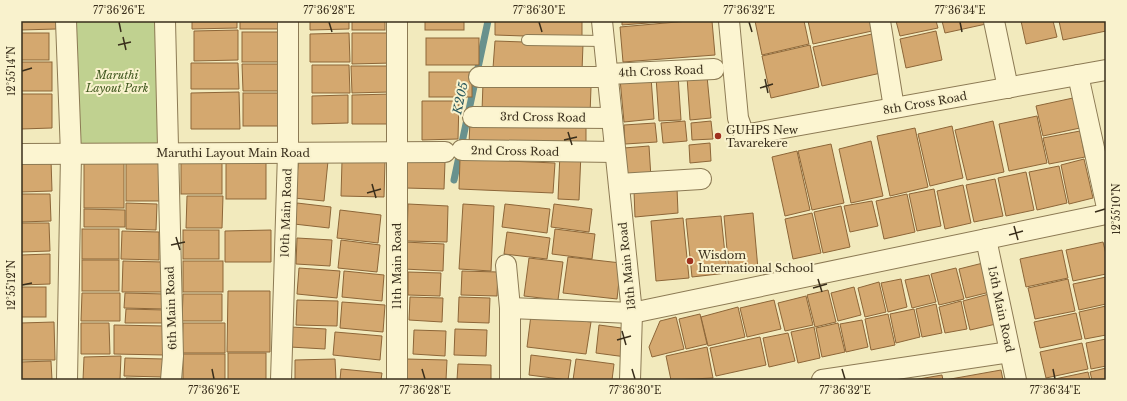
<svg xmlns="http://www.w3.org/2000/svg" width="1127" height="401" viewBox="0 0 1127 401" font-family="'Libre Baskerville',serif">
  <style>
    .green { fill: #c0d190 }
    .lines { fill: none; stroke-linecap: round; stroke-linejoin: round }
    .stream { stroke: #68918d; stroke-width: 7 }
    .building { fill: #d4a86f; stroke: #8d6638 }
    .lane-casing { stroke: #8c7a54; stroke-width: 12 }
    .street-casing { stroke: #8c7a54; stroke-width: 22 }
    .lane { stroke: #fcf5d1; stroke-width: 10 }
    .street { stroke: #fcf5d1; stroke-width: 20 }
    .ticks { fill: none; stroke: #392e1b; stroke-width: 1.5 }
    .poi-dot { fill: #a0311f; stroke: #f9f2cd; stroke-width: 1.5 }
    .labels { text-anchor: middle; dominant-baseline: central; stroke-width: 4; stroke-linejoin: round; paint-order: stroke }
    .street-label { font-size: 11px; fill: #392e1b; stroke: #f9f2cd }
    .park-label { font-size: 11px; font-style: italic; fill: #41581f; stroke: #f9f2cd }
    .poi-label { font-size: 11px; fill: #392e1b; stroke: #f9f2cd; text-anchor: start }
    .water-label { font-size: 12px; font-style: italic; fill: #28575b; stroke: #f9f2cd }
    .neatline { fill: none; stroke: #392e1b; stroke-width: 1.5 }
    .ticks-label { font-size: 10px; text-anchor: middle; fill: #392e1b }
  </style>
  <rect width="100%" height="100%" fill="#f2eabd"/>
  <polygon class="green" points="73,21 159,21 161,143 75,145"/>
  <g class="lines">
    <polyline class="stream" points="454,180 488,21"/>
  </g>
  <g class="building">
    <polygon points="21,21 56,21 56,29 21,30"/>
    <polygon points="192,21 237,21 237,28 192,29"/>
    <rect x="240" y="21" width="38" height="8"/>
    <polygon points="310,21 349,21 349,29 310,30"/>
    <rect x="352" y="21" width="33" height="9"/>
    <rect x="425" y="21" width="39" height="9"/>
    <polygon points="495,21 582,21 582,38 495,35"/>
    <polygon points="622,21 674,21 622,25"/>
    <polygon points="688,21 712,21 715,55 623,62 620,27"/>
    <polygon points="755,21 804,21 809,44 762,55"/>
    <polygon points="808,21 870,21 872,31 813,44"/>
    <polygon points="896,21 936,21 938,28 900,36"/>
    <polygon points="942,21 985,21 986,24 945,33"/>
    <polygon points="1021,21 1053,21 1057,37 1026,44"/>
    <polygon points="1059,21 1105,21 1106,31 1063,40"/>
    <polygon points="238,30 238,60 194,61 194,31"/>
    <polygon points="936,31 942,60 906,68 900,39"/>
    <rect x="242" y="32" width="37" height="30"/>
    <rect x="21" y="33" width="28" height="27"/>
    <polygon points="349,33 350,62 310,62 310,34"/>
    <polygon points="352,33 392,33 392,63 352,64"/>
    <polygon points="872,34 881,73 822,86 813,47"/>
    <rect x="426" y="38" width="53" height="27"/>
    <polygon points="495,41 583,44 582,71 493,68"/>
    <polygon points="810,45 819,87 771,98 762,56"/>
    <rect x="21" y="62" width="31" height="29"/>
    <polygon points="191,63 238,63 239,89 191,89"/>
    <polygon points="242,64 282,64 282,91 243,91"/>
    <polygon points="312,65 349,65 350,93 312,93"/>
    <polygon points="351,66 389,66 389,92 352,93"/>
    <rect x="429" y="72" width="43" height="25"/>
    <polygon points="678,75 681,120 659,121 656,77"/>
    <polygon points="707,76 711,118 690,120 687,77"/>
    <polygon points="651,77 654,119 624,122 620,79"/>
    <polygon points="483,83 591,87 590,115 482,111"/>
    <polygon points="239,92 240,129 191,129 191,93"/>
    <rect x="243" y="93" width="39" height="33"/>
    <polygon points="21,94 52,94 52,128 21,129"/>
    <polygon points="393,94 394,124 352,124 352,95"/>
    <polygon points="348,95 348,123 312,124 312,96"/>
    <polygon points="1073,98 1080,128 1043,136 1036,106"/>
    <polygon points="422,101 459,101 458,139 422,140"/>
    <polygon points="1037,116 1047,163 1009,171 999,124"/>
    <polygon points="470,120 586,124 586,149 469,144"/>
    <polygon points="685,121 687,141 663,143 661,123"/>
    <polygon points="711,121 713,139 692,140 691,123"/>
    <polygon points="993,121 1004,172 967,180 955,130"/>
    <polygon points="655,123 657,142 625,144 624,125"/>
    <polygon points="952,126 963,178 930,186 918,134"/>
    <polygon points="915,128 928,187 890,196 877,136"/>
    <polygon points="1080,131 1085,157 1049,164 1043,138"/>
    <polygon points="871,141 883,196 851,203 839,149"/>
    <polygon points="710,143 711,161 690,163 689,145"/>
    <polygon points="831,144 844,203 812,210 798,151"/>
    <polygon points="649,146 651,178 626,180 624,148"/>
    <polygon points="797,151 810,210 785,216 772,157"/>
    <polygon points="560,153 581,153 579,200 558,199"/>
    <rect x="84" y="157" width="40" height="51"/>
    <rect x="126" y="157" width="36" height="44"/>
    <polygon points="299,158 328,161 324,201 294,198"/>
    <rect x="181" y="159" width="41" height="35"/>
    <rect x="226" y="159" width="40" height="40"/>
    <polygon points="460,159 555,163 553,193 459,189"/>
    <polygon points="1084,159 1093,198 1069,204 1061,165"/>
    <polygon points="21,160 51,160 52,191 21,192"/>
    <polygon points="342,161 385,161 384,197 341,196"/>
    <polygon points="406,161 445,162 444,189 405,188"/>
    <polygon points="1059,166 1067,203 1037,210 1029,172"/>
    <polygon points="1026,172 1034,210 1006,216 998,178"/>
    <polygon points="995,179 1003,216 974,222 966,185"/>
    <polygon points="963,185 971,223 945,229 937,191"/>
    <polygon points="677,188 678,213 635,217 634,191"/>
    <polygon points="934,189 941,226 917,231 909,194"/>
    <polygon points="21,194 50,194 51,221 21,222"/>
    <polygon points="907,194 915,232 884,239 876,201"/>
    <polygon points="187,196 223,196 222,228 186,228"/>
    <polygon points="872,201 878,226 850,232 844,206"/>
    <polygon points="126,203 157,204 156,230 126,229"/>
    <polygon points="297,203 331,207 329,228 294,224"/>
    <polygon points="408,204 448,206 447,242 407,241"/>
    <polygon points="463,204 494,206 491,271 459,269"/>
    <polygon points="505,204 550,209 547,233 502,227"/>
    <polygon points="554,204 592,209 589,232 551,227"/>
    <polygon points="841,206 850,247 823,253 814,212"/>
    <polygon points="84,209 125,210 125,227 84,227"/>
    <polygon points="340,210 381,215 378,243 337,238"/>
    <polygon points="753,213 758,269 729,272 724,216"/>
    <polygon points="812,213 821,253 793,259 785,219"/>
    <polygon points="721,216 727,273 692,277 686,219"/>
    <polygon points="683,218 689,278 656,281 651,221"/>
    <polygon points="21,223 49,223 50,251 21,252"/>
    <rect x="82" y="229" width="37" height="30"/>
    <polygon points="555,229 595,234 592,259 552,254"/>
    <rect x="183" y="230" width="36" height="29"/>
    <polygon points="271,230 271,262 225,262 225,231"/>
    <polygon points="122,231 159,232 159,260 121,259"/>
    <polygon points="507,232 550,238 547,259 504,254"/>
    <polygon points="297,238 332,240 330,266 296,264"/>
    <polygon points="341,240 380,245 377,272 338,268"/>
    <polygon points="405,242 444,244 443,271 404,269"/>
    <polygon points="1103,242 1106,254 1106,274 1073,281 1066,250"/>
    <polygon points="1062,250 1068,278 1026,287 1020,259"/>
    <polygon points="50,254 50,284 21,285 21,255"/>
    <polygon points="568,257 621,263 617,299 563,293"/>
    <polygon points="529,258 563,262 558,300 524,296"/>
    <rect x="82" y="260" width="37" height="31"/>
    <polygon points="123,261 163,262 162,292 122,292"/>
    <rect x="183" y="261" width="40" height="31"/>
    <polygon points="983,263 990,292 966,298 959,269"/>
    <polygon points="299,268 340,271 337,298 297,294"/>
    <polygon points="956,268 964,299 939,305 931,274"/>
    <polygon points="344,271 384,275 382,301 342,297"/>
    <polygon points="462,271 498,272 497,296 461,295"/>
    <polygon points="408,272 441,273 440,296 408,295"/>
    <polygon points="929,275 936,302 912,308 905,280"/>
    <polygon points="1106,277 1106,304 1079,310 1073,284"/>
    <polygon points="901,279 907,307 888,312 881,283"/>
    <polygon points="1068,279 1075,311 1035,319 1028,288"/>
    <polygon points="879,282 886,312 865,317 858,288"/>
    <rect x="21" y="287" width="25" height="30"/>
    <polygon points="854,287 861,315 838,321 831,293"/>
    <polygon points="828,290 836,322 815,327 807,295"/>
    <polygon points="228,291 270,291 270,352 227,352"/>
    <polygon points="82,293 120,293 120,321 81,321"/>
    <polygon points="125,293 165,294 165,309 124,308"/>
    <polygon points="183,294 222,294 222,321 182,321"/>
    <polygon points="989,294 996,324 970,330 963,301"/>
    <polygon points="806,296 813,325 785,331 778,303"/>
    <polygon points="410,297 443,298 442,322 409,320"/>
    <polygon points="459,297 490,298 489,323 458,322"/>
    <polygon points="297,300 338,301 337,326 296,325"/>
    <polygon points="774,300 781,329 747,337 740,308"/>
    <polygon points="961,301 967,329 945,333 939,307"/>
    <polygon points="342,302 385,305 383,332 340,328"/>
    <polygon points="936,304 942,333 922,337 916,309"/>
    <polygon points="1106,306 1106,335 1085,339 1079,312"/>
    <polygon points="738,307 745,337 708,346 701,317"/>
    <polygon points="126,309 165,310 164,323 125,323"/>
    <polygon points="914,309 920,337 896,343 890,314"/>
    <polygon points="1076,313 1082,339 1040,348 1034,322"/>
    <polygon points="700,314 707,344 686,349 679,319"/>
    <polygon points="888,314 895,345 871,350 865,319"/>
    <polygon points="531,315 591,322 586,354 527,347"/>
    <polygon points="676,317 684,349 652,357 649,347 660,321"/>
    <polygon points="862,320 868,347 846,352 840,324"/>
    <polygon points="54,322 55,360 21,360 21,323"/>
    <polygon points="81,323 109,323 110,354 81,354"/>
    <polygon points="183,323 225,323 225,353 182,353"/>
    <polygon points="838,323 845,352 822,357 816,328"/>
    <polygon points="114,325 165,326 164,355 114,354"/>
    <polygon points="599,325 629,329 626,357 596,353"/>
    <polygon points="291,327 326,329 325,349 290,347"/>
    <polygon points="814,327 820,358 798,363 791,332"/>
    <polygon points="455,329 487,330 486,356 454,355"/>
    <polygon points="414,330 446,331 445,356 413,354"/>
    <polygon points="335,332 382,336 380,360 333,355"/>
    <polygon points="788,333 795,361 769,367 763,338"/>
    <polygon points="760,337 766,365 716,376 710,348"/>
    <polygon points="1106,339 1106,366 1091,369 1086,343"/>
    <polygon points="1082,343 1088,369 1046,378 1040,352"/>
    <polygon points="707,347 713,378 671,380 666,356"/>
    <rect x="228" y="353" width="38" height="27"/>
    <rect x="183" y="354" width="42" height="26"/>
    <polygon points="531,355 571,360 568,380 529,375"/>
    <polygon points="121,356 120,380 83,380 84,357"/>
    <polygon points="125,358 164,359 163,377 124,376"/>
    <polygon points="335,359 336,380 295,380 295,360"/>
    <polygon points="406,359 447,360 446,380 405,380"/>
    <polygon points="576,359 614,364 612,380 573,380"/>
    <polygon points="51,361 52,380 21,380 21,362"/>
    <polygon points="458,364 491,365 491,380 457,380"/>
    <polygon points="1106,368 1106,380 1092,380 1090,372"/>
    <polygon points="341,369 382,373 381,380 340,380"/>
    <polygon points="1001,370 1003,380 945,380"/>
    <polygon points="1088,372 1090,380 1050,380"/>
    <polygon points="942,375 943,380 913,380"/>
    <polygon points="126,378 162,379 162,380 126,380"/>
  </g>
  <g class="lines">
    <g class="lane-casing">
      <polyline id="lane" points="527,40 604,41"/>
    </g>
    <g class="street-casing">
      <g id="street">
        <polyline points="66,21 71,154 67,380"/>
        <polyline points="165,21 173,356 171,380"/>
        <polyline points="602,21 632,313 630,380"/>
        <polyline points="729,21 738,118 744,135 1106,70"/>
        <polyline points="880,21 894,108"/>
        <polyline points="994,21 1008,88"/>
        <polyline points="608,74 714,69"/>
        <polyline points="1078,75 1106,203"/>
        <polyline points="479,77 608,77"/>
        <polyline points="473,117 612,118"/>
        <polyline points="462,150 615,152"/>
        <polyline points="21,154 445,152"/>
        <polyline points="619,184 701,179"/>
        <polyline points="986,239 1016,380"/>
        <polyline points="506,265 510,308 510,380"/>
        <polyline points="510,308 632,313 1106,214"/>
        <polyline points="281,380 288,153 288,21"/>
        <polyline points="397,380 397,21"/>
        <polyline points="822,380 1010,352"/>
      </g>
    </g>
    <use href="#lane" class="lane"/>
    <use href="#street" class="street"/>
  </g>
  <path class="ticks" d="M119,22L121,32M329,22L332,32M539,22L542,32M749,22L752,32M960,22L962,32M123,37L126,50M118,45L131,42M22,71L32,68M765,79L768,93M760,88L773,84M568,132L572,145M564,140L577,137M372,184L376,198M367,193L381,189M1095,212L1105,209M1014,226L1018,240M1009,235L1023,231M176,237L180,250M171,245L185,242M818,279L822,292M22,285L32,283M813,288L827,284M622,331L626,345M617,340L631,336M212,369L214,379M422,369L425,379M632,369L635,379M842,369L845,379M1053,369L1055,379"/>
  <g class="poi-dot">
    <circle cx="718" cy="136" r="4"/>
    <circle cx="690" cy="261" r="4"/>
  </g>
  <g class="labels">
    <g class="street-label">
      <text transform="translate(661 71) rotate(-2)">4th Cross Road</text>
      <text transform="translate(925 103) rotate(-10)">8th Cross Road</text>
      <text transform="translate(543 117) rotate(1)">3rd Cross Road</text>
      <text transform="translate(515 151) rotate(1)">2nd Cross Road</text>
      <text x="233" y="153">Maruthi Layout Main Road</text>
      <text transform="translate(286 213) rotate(-88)">10th Main Road</text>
      <text transform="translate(397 266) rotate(-90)">11th Main Road</text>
      <text transform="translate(627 266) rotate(-96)">13th Main Road</text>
      <text transform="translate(171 308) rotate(-92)">6th Main Road</text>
      <text transform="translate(1001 309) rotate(78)">15th Main Road</text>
    </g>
    <g class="park-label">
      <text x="117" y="75">Maruthi<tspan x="117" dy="13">Layout Park</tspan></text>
    </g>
    <g class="poi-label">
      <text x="726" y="130">GUHPS New<tspan x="726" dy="13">Tavarekere</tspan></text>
      <text x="698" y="255">Wisdom<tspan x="698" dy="13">International School</tspan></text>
    </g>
    <g class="water-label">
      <text transform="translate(460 98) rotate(-78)">K205</text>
    </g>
  </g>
  <rect width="1127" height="401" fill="none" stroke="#f9f2cd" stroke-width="44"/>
  <rect x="22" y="22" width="1083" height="357" class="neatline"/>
  <g class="ticks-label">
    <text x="119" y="14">77°36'26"E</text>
    <text x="329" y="14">77°36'28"E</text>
    <text x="539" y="14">77°36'30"E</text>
    <text x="749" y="14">77°36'32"E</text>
    <text x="960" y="14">77°36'34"E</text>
    <text transform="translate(11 71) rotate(-90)" y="4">12°55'14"N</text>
    <text transform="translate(1116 209) rotate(-90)" y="4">12°55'10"N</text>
    <text transform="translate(11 285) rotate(-90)" y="4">12°55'12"N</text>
    <text x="214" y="394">77°36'26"E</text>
    <text x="425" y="394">77°36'28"E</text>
    <text x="635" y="394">77°36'30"E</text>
    <text x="845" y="394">77°36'32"E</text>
    <text x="1055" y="394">77°36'34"E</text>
  </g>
</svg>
